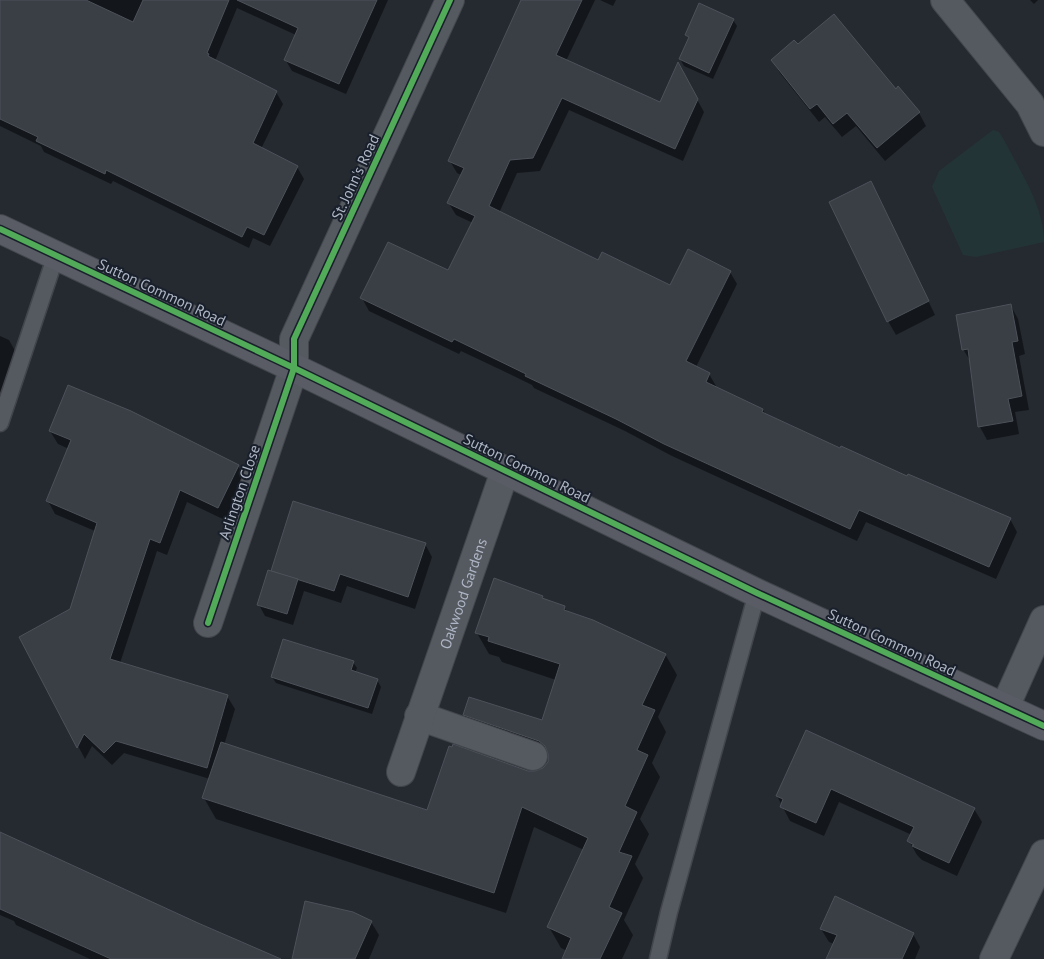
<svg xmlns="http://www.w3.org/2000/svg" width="1044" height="959" viewBox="0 0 1044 959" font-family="'PT Sans',sans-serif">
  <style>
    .green { fill: #233437 }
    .shadow { fill: #0007 }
    .building { fill: #3a3f45; stroke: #4d515a }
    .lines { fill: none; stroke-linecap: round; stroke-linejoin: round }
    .lane-casing { stroke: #42464c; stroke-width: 19 }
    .street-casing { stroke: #42464c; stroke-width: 30 }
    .secondary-casing { stroke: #42464c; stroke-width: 30 }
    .lane { stroke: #555960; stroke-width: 16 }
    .street { stroke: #555960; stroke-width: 28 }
    .secondary { stroke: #595c65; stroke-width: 28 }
    .cycleway-casing { stroke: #19202b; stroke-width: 9 }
    .cycleway { stroke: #51ab58; stroke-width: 6 }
    .labels { text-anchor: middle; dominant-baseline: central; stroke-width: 4; stroke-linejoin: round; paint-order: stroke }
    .street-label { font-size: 15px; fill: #aeb5c4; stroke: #19202b }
  </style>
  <rect width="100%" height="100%" fill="#252a31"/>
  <path class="green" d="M993,130L999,132L1004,140C1020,171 1044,206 1044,242L976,257L963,255L932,187L939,171Z"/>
  <g class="shadow">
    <polygon points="0,0 388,0 346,94 292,71 285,59 296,35 237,8 215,61 276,92 283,104 261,149 297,167 304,179 270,246 253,238 249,248 113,181 111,184 44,152 41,146 0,126"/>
    <polygon points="523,0 595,0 566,61 661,104 678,65 704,112 683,161 569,110 540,171 517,173 499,213 599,262 670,287 730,272 737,284 696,367 709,374 716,386 716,388 763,410 766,415 908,478 1010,519 1017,532 996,579 866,522 857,541 672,456 625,431 534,388 532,385 497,368 461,351 459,354 369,311 362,298 448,272 473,223 456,215 448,202 461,175 457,173 450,161"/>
    <polygon points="600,0 616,0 613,6"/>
    <polygon points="1030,0 1038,0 1034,4"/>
    <polygon points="733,20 737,26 713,79 684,66 680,59 689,39 687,35"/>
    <polygon points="797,46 895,91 919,113 926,126 885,161 856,126 842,137 825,117 819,122 780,73 772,60"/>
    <polygon points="878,196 935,315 896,335 888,321"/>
    <polygon points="1011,306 1018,319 1025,354 1019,356 1029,410 1015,412 1019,434 987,440 980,427 971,362 963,349"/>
    <polygon points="0,336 9,340 24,367 0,417"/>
    <polygon points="50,431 238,466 246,479 225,520 187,502 167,555 157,551 120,663 227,696 235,709 224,745 428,811 528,772 536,773 544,769 549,761 476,736 464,715 543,721 556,680 502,662 499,657 489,654 477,633 542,597 544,600 564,607 568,613 665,654 677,675 658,717 666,732 652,763 660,777 640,819 649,834 635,864 643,878 624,920 633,935 622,959 563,959 567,951 561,948 549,927 584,850 534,827 506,913 216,819 204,798 210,779 124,753 112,765 92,746 85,759 20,637 71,610 95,531 55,514 48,501 69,449 58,444"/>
    <polygon points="425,544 432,557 415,609 347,586 341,603 304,591 293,625 265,616 259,605 274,573"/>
    <polygon points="353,662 357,668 355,673 377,680 381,687 372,714 276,683 272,677"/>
    <polygon points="806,731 974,809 982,822 957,876 922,860 917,855 909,841 912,835 839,802 824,836 790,821 777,796"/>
    <polygon points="0,833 277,959 90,959 16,925 14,921 0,915"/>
    <polygon points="371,922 379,935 369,959 293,959"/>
    <polygon points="821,929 913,934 920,947 915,959 827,959 834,944 829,942"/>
  </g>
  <g class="building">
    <polygon points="0,0 86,0 133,22 143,0 229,0 207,53 209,54 208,56 277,91 253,143 298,166 264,235 247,227 242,237 106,170 105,174 36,141 38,137 0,119"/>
    <polygon points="237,0 377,0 339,84 284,60 298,28"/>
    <polygon points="521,0 582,0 556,55 660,102 678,62 698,99 675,149 562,98 533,158 510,160 489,206 598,260 602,252 670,285 688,249 731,271 686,361 710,373 706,382 763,409 762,412 840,448 841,446 907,476 908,474 1011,518 989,567 859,510 850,529 664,444 616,419 525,376 526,374 489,356 454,339 452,342 360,298 388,242 448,270 475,216 447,203 464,168 448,161"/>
    <polygon points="699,3 734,19 709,73 679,59 689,37 685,35"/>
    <polygon points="834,14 896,89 898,86 920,112 877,148 847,113 833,124 817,104 810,109 771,60 794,40 798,44"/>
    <polygon points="871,181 929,301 887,322 829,202"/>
    <polygon points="1011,304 1018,341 1012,342 1022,396 1008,399 1013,421 978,427 968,349 962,350 956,315"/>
    <polygon points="68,385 131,411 239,465 218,508 180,490 160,543 150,539 110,659 228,695 207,768 116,741 104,753 84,734 77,748 19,637 70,609 97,523 46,501 71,440 49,431"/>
    <polygon points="293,501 426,543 408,597 340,574 334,591 271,571"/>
    <polygon points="268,570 298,579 287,614 257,605"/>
    <polygon points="494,578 543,596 542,598 565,606 564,610 593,620 666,654 642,705 655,710 637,750 648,755 625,806 637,812 619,852 632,856 609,907 622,913 600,959 562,959 571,938 547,927 588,838 522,807 494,893 202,798 221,742 427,810 449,746 452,747 453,744 528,771 535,771 543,768 548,762 548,754 545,746 539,741 463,715 469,697 542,720 560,664 488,641 489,637 475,633"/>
    <polygon points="283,639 354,661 351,670 378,679 368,708 271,677"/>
    <polygon points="806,730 975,808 949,863 912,846 914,845 907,841 914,827 831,789 816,823 780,807 783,799 776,796"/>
    <polygon points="0,832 198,923 281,959 111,959 0,909"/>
    <polygon points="835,896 914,933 902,959 826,959 837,935 820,929"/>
    <polygon points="305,901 353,912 372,921 355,959 292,959"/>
  </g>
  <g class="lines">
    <g class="lane-casing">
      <g id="lane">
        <polyline points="0,423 56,255"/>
        <polyline points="658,959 669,912 757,593"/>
      </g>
    </g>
    <g class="street-casing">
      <g id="street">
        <polyline points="945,0 1030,104 1044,132"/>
        <polyline points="208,623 294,368 294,339 450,0"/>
        <polyline points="1005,707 1044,620"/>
        <polyline points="419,716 533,756"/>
        <path id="s1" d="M401,772L505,471"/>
        <polyline points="994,959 1044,854"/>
      </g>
    </g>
    <g class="secondary-casing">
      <polyline id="secondary" points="0,229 294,368 757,593 1044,726"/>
    </g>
    <use href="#lane" class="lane"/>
    <use href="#street" class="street"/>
    <use href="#secondary" class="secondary"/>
    <g class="cycleway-casing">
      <g id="cycleway">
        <polyline points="0,229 294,368 757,593 1044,726"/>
        <polyline points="208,623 294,368 294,339 450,0"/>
      </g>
    </g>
    <use href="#cycleway" class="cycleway"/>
  </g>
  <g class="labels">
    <g class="street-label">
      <text transform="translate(355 177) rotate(-65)">St. John's Road</text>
      <text transform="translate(162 292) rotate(25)">Sutton Common Road</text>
      <text transform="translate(527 468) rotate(26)">Sutton Common Road</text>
      <text transform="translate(239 492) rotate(-71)">Arlington Close</text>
      <text stroke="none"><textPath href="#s1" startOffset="189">Oakwood Gardens</textPath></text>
      <text transform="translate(892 642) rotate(25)">Sutton Common Road</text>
    </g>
  </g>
</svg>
